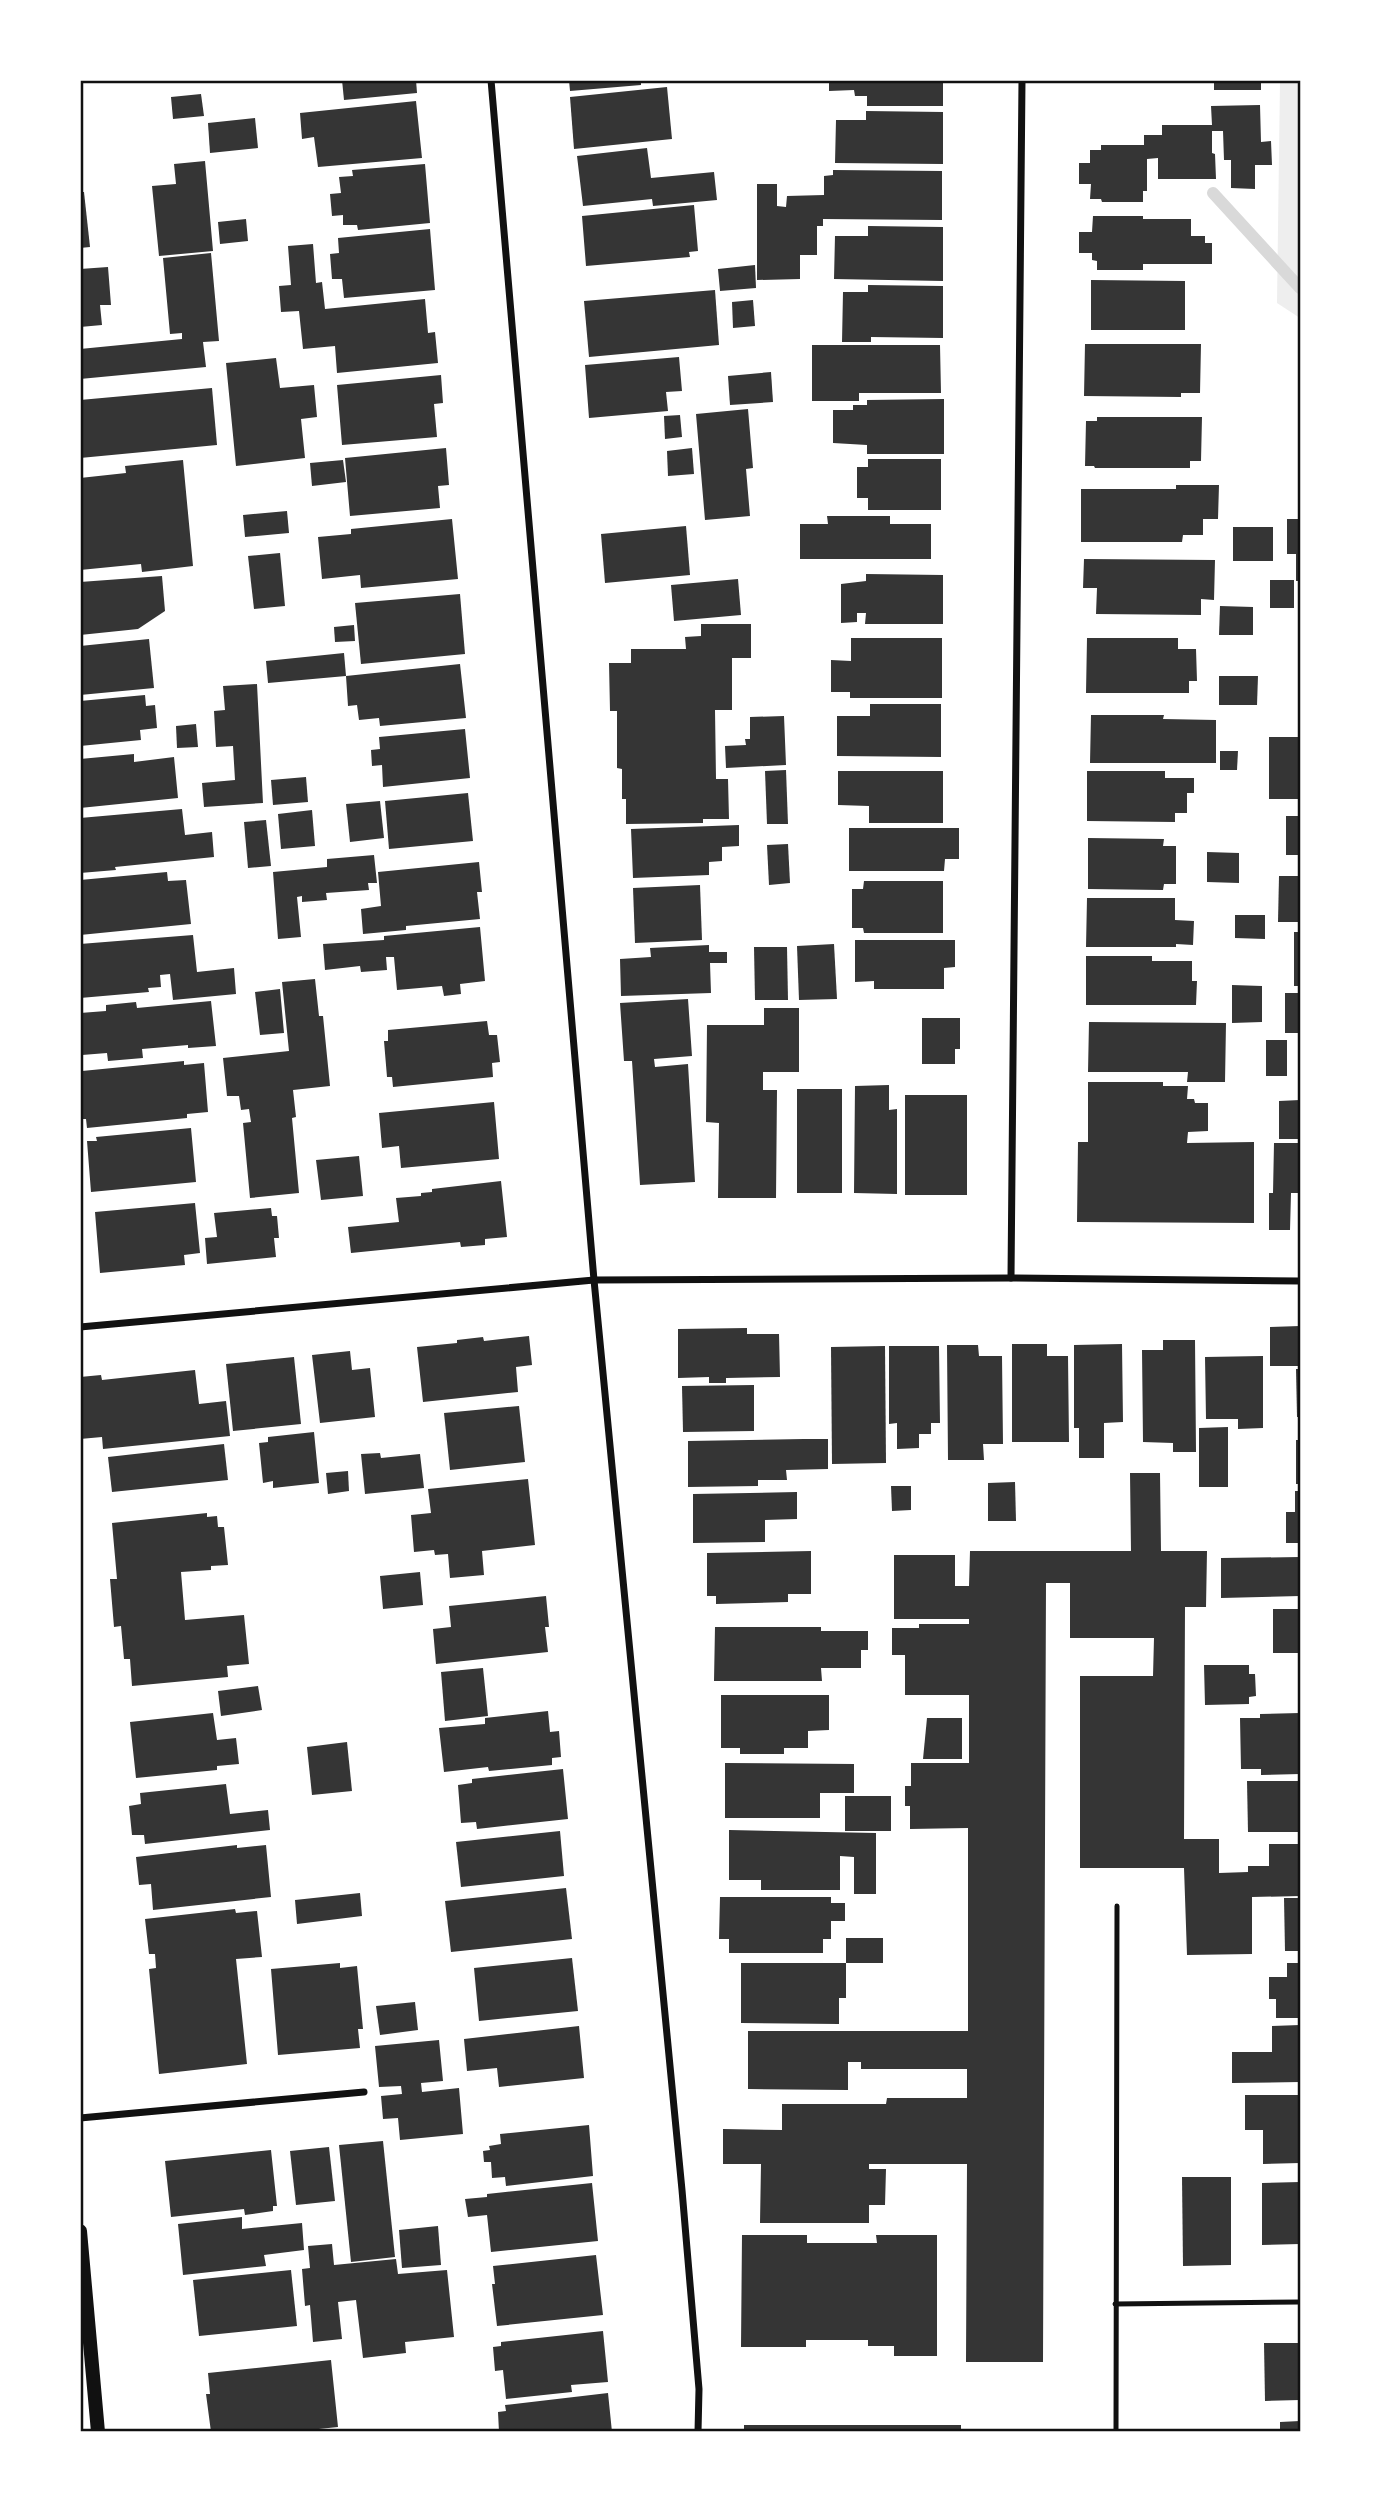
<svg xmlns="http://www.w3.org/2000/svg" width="1381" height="2512" viewBox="0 0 1381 2512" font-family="Arial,sans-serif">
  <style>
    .green { fill: #eee }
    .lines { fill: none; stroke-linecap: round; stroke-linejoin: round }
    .stream { stroke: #d9d9d9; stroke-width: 12 }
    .building { fill: #353535 }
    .service { stroke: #111; stroke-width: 5 }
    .minor { stroke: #111; stroke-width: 7 }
    .secondary { stroke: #111; stroke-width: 14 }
    .neatline { fill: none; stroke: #111; stroke-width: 2.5 }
  </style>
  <rect width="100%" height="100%" fill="#fff"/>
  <polygon class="green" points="1280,81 1300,81 1300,318 1277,303"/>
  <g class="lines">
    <polyline class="stream" points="1213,193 1300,288"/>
  </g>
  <g class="building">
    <polygon points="342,80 416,80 417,93 344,100"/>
    <polygon points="569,80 641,80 641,85 570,91"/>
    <polygon points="829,80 943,80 943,106 867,106 867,96 855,96 854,90 829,91"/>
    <rect x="1214" y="80" width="47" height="10"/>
    <polygon points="667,87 672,139 574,149 570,97"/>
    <polygon points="201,94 204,116 173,119 171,97"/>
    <polygon points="416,101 422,158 318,167 314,137 302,139 300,113"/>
    <polygon points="1260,105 1261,142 1271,141 1272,165 1255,165 1255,189 1231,188 1231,160 1224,160 1223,131 1212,131 1212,153 1215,154 1216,179 1158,179 1158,158 1147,159 1147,191 1143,191 1143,202 1102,202 1101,199 1090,199 1091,184 1079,184 1079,163 1090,163 1090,150 1101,150 1101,145 1144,145 1144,135 1162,135 1162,125 1212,125 1211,106"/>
    <polygon points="866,111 943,112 943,164 835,163 836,120 866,120"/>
    <polygon points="255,118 258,148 210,153 208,123"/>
    <polygon points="647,148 651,178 714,172 717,200 653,206 652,199 583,206 577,156"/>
    <polygon points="205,161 213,251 159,256 152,186 176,184 174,164"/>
    <polygon points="425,164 430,223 358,230 357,225 343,225 343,215 332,216 330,194 341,193 339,177 353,176 352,170"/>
    <polygon points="833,170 942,171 942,220 823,219 823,226 817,226 817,255 800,255 800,279 757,280 757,184 777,184 777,206 786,207 787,196 824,195 824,176 833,175"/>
    <polygon points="80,192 84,192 90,247 80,248"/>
    <polygon points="694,205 698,251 689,252 690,257 586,266 582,216"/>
    <polygon points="1093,216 1143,216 1143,219 1191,219 1191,236 1205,236 1205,243 1212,243 1212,264 1143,264 1143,270 1097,270 1097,261 1092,260 1092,253 1079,253 1079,232 1092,232"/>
    <polygon points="246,219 248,241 220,244 218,222"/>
    <polygon points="868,226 943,227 943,281 834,279 835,236 868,236"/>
    <polygon points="430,229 435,290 344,298 342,279 332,279 330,254 339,253 338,238"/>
    <polygon points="313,244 316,283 322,282 325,309 425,299 428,333 435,332 438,363 337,373 335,346 303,349 299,311 281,312 279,286 291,285 288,246"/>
    <polygon points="211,253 219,341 203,342 206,367 80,379 80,349 182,339 182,333 170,334 163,258"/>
    <polygon points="755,265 756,288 720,291 718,269"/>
    <polygon points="108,267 111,305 100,305 102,325 80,327 80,269"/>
    <polygon points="1091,280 1185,281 1185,330 1091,330"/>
    <polygon points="868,285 943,286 943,338 871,337 871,342 842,342 843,292 868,292"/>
    <polygon points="715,290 719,345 589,357 584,301"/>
    <polygon points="753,300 755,326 733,328 732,302"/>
    <polygon points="1085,344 1201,344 1200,393 1181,393 1181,397 1084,396"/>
    <polygon points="812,345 940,345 941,393 859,393 859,401 812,401"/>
    <polygon points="679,357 682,391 666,392 668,411 589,418 585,365"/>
    <polygon points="276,358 280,388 314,385 317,417 301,419 305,458 236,466 226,363"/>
    <polygon points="771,372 773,402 730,405 728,376"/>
    <polygon points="441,375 443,403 434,404 437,437 342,445 337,385"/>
    <polygon points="212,388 217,445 80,458 80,400"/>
    <polygon points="944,399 944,454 867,454 867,445 833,443 833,410 853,410 853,405 867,405 867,400"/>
    <polygon points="748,409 753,468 746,469 750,516 705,520 696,414"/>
    <polygon points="680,415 682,437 665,439 664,416"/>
    <polygon points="1097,417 1202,417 1201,461 1190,461 1190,468 1095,468 1094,466 1085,466 1086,421 1097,421"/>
    <polygon points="446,448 449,485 438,486 440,508 350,516 345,458"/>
    <polygon points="692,448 694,474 668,476 667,451"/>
    <polygon points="868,459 941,459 941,510 868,510 868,498 857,498 857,467 868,467"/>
    <polygon points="183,460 193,566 142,572 141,564 80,570 80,478 126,473 125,466"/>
    <polygon points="343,460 346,482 312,486 310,463"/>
    <polygon points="1176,485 1219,485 1218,519 1203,519 1203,535 1183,535 1182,542 1081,542 1081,489 1176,489"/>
    <polygon points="287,511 289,533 245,537 243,515"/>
    <polygon points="827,516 890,516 890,524 931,524 931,559 800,559 800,524 828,524"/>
    <polygon points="452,519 458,579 361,588 360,575 322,579 318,537 351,534 351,529"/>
    <polygon points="1287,519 1300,519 1300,581 1296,581 1296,554 1287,554"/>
    <polygon points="686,526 690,575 605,583 601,534"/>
    <rect x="1233" y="527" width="40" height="34"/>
    <polygon points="280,553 285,606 254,609 248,556"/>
    <polygon points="1084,559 1215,560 1214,600 1201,599 1201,615 1096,614 1097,588 1083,588"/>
    <polygon points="866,574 943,575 943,624 865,624 866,613 857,613 857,622 841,623 841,584 866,581"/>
    <polygon points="162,576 165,611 138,629 80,635 80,582"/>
    <polygon points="738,579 741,615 674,621 671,585"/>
    <rect x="1270" y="580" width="24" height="28"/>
    <polygon points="460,594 465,654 361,664 355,603"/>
    <polygon points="1220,606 1253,607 1253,635 1219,635"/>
    <polygon points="701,624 751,624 751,658 732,658 732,710 715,710 716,779 728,779 729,819 703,819 703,823 626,824 626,799 622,799 622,769 617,768 617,711 610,711 609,663 631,663 631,649 686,649 685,637 701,636"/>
    <polygon points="354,625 355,641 335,642 334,627"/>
    <polygon points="851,638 942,638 942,698 850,698 850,692 831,692 831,660 851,661"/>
    <polygon points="1087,638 1178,638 1178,649 1196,649 1197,681 1189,681 1189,693 1086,693"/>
    <polygon points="149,639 154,688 80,695 80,646"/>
    <polygon points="344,653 346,676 268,683 266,661"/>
    <polygon points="460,664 466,718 380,726 379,718 359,720 357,705 348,706 346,676"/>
    <polygon points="1219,676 1258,676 1257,705 1219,705"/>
    <polygon points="257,684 263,803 204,807 202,783 235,780 233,746 216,747 214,711 225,710 223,686"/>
    <polygon points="145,695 146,706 155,705 157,728 140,730 141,740 80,746 80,701"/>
    <polygon points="870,704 941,704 941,757 837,756 837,716 870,716"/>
    <polygon points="1091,715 1164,715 1163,719 1216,720 1216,763 1090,763"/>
    <polygon points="784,716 786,765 726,768 725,746 746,745 745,739 750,739 750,717"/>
    <polygon points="196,724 198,747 177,748 176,726"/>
    <polygon points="465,729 470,778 383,787 382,765 372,766 371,750 380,749 379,737"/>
    <rect x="1269" y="737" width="31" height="62"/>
    <polygon points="1220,751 1238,751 1237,770 1220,770"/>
    <polygon points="134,754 134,762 174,757 178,798 80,808 80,759"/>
    <polygon points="786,770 788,824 767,824 765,771"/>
    <polygon points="838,771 943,771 943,823 869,823 869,806 838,805"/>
    <polygon points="1087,771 1165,771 1165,778 1194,778 1194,793 1187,793 1187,813 1175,813 1175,822 1087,821"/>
    <polygon points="306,777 308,802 273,805 271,780"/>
    <polygon points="468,793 473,841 389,849 385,801"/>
    <polygon points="380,801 384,838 350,842 346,804"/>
    <polygon points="182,809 185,835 212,832 214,857 115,867 116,870 80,873 80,818"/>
    <polygon points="312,810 315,846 281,849 278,814"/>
    <rect x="1286" y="816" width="14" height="39"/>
    <polygon points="266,820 271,866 248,868 244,822"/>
    <polygon points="739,825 739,846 722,847 722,861 709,862 709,875 633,878 631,829"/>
    <polygon points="849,828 959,828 959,859 945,859 944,871 849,871"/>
    <polygon points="1088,838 1164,839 1163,846 1176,846 1176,884 1164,884 1163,890 1088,889"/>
    <polygon points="788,844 790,883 769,885 767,845"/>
    <polygon points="1207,852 1239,853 1239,883 1207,882"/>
    <polygon points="374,855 377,883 368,883 369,890 326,893 327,900 302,902 302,896 297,897 301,937 278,939 273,872 327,867 327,859"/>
    <polygon points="479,862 482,892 477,892 480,919 406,926 406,930 363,934 361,909 381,906 378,872"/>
    <polygon points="167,872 168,881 186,880 191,924 80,935 80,880"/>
    <polygon points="1279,876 1300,876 1300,922 1278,922"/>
    <polygon points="864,881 943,881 943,933 864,933 863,928 852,928 852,889 863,889"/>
    <polygon points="700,885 702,940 635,943 633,888"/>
    <polygon points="1087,898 1175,898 1175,920 1194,921 1193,945 1176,944 1176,947 1086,947"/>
    <polygon points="1235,915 1265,915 1265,939 1235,938"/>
    <polygon points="480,927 485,981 460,984 461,994 444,996 442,986 397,990 394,957 386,957 387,970 361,972 360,966 325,970 323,944 384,940 384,936"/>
    <rect x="1294" y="932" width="6" height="54"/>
    <polygon points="193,935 197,972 234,968 236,994 173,1000 170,974 160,975 161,987 148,988 149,992 80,998 80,944"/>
    <polygon points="855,940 955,940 955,967 944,968 944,989 874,989 874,981 855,982"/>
    <polygon points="834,944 837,999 799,1000 797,946"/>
    <polygon points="709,945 709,952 727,952 727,963 710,963 711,993 621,996 620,959 651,957 650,948"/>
    <polygon points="754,947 787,947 788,1000 755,1000"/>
    <polygon points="1086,956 1152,956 1152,961 1192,961 1192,981 1197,981 1196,1005 1086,1005"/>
    <polygon points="315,979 319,1016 323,1016 330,1086 293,1090 296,1117 292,1118 299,1193 250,1198 243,1123 251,1122 249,1109 241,1110 239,1096 227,1096 223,1058 289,1051 282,982"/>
    <polygon points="1232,985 1262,986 1262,1022 1232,1023"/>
    <polygon points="280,989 284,1033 260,1035 255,992"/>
    <rect x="1285" y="993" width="15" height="40"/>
    <polygon points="688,999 692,1056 654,1059 655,1067 688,1064 695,1182 640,1185 632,1061 624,1061 620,1003"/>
    <polygon points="211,1001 216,1046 188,1048 188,1045 142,1049 143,1058 108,1061 107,1053 82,1055 80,1013 106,1011 106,1005 136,1002 137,1008"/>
    <polygon points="764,1008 799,1008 799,1072 763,1072 763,1090 777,1090 776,1198 718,1198 719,1123 706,1122 707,1025 764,1025"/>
    <polygon points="922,1018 960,1018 960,1049 955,1049 955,1064 922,1064"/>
    <polygon points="487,1021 489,1035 497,1035 500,1062 492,1063 493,1077 393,1087 392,1077 387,1077 384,1041 388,1041 388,1030"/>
    <polygon points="1089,1022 1226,1023 1225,1082 1187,1082 1188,1072 1088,1072"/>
    <rect x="1266" y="1040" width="21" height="36"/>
    <polygon points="184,1061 184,1065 204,1063 208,1112 187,1114 187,1118 87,1128 86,1119 80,1119 82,1071"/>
    <polygon points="1088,1082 1163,1082 1163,1086 1188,1086 1187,1099 1194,1099 1195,1103 1208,1103 1208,1131 1188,1132 1187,1143 1254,1142 1254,1223 1077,1222 1078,1142 1088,1142"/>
    <polygon points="889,1085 889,1110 897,1109 897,1194 854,1193 855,1086"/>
    <rect x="797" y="1089" width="45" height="104"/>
    <rect x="905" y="1095" width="62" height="100"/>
    <polygon points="1300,1100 1300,1139 1279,1139 1279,1101"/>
    <polygon points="494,1102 499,1159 401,1168 399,1146 382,1148 379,1113"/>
    <polygon points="191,1128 196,1182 91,1192 87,1141 97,1141 96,1137"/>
    <polygon points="1274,1143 1300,1143 1300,1193 1291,1193 1290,1230 1269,1230 1269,1193 1273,1193"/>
    <polygon points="359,1156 363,1196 321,1200 316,1160"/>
    <polygon points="501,1181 507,1237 485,1239 485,1245 461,1247 460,1242 351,1253 348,1227 399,1222 396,1198 421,1196 421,1193 432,1192 432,1189"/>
    <polygon points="195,1203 200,1253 184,1255 185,1265 100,1273 95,1212"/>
    <polygon points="271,1208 272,1216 277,1216 279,1238 274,1238 276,1257 207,1264 205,1238 217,1237 214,1213"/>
    <polygon points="1300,1326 1300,1366 1270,1366 1270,1327"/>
    <polygon points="747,1328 747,1334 779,1334 780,1377 726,1378 726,1383 709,1383 709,1377 678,1378 678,1329"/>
    <polygon points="529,1336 532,1365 516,1367 518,1392 423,1402 417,1347 457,1343 457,1340 483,1337 484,1341"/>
    <polygon points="1163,1340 1195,1340 1196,1452 1173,1452 1173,1443 1143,1442 1142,1350 1163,1350"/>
    <polygon points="1012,1344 1047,1344 1047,1356 1068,1356 1069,1442 1012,1442"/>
    <polygon points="1122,1344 1123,1422 1104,1423 1104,1458 1079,1458 1079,1428 1074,1428 1074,1345"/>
    <polygon points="947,1345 978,1345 979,1356 1002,1356 1003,1444 983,1444 984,1460 948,1460"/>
    <polygon points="885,1346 886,1463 832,1464 831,1347"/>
    <polygon points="889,1346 939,1346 940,1423 931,1423 931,1434 919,1434 919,1448 897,1449 897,1423 889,1424"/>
    <polygon points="350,1351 352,1370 370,1368 375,1417 320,1423 312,1355"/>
    <polygon points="1263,1356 1263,1428 1238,1429 1238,1419 1206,1419 1205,1357"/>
    <polygon points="294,1357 301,1424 233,1431 226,1364"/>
    <polygon points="1296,1369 1300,1369 1300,1417 1297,1417"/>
    <polygon points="195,1370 199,1404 226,1401 230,1436 103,1449 102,1437 80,1439 80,1377 101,1375 102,1380"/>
    <polygon points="754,1385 754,1431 683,1432 682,1386"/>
    <polygon points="519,1406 525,1462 450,1470 444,1413"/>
    <polygon points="1228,1427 1228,1487 1199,1487 1199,1428"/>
    <polygon points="314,1432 319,1483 273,1488 273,1481 263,1483 259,1443 268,1442 268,1437"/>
    <polygon points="804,1439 828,1439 828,1469 786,1470 787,1480 758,1480 758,1486 688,1487 688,1441"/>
    <rect x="1296" y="1440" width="4" height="44"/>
    <polygon points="224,1444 228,1480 112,1492 108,1457"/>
    <polygon points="380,1453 381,1458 420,1454 424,1488 365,1494 361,1454"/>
    <polygon points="348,1471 349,1491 328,1494 326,1473"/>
    <polygon points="1130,1473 1160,1473 1161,1551 1207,1551 1206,1607 1185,1607 1184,1839 1219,1839 1219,1873 1248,1872 1248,1866 1269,1866 1269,1844 1300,1844 1300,1896 1252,1897 1252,1954 1187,1955 1184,1868 1080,1868 1080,1676 1153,1676 1154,1638 1070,1638 1070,1583 1046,1583 1043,2362 966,2362 967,2164 869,2164 869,2169 886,2169 885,2205 869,2205 869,2223 760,2223 761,2164 723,2164 723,2129 782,2130 782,2104 886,2104 887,2098 967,2098 967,2069 861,2069 861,2062 848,2062 848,2090 748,2089 748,2031 968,2031 968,1828 910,1829 910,1806 905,1806 905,1786 911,1786 911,1763 969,1763 969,1695 905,1695 905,1655 892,1655 892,1628 919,1628 919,1624 969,1624 969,1619 894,1619 894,1555 955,1555 955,1586 969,1586 970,1551 1131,1551"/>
    <polygon points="528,1479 535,1545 482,1551 484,1575 450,1578 448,1554 435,1555 434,1550 414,1552 411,1515 431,1513 428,1489"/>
    <polygon points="1015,1482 1016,1521 988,1521 988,1483"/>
    <polygon points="891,1486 911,1486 911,1510 892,1511"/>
    <polygon points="1295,1491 1300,1491 1300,1543 1286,1543 1286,1512 1295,1512"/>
    <polygon points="797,1492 797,1519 765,1520 765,1542 693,1543 693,1494"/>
    <polygon points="207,1513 207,1517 217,1516 218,1527 224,1527 228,1565 211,1566 211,1570 181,1572 185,1620 244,1615 249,1664 227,1666 228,1677 132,1686 130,1659 124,1659 121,1626 114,1627 110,1579 117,1579 112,1523"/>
    <polygon points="811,1551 811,1594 788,1594 788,1602 716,1604 716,1596 707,1596 707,1553"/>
    <polygon points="1300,1557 1300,1596 1221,1598 1221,1558"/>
    <polygon points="420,1572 423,1605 383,1609 380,1576"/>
    <polygon points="546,1596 549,1627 545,1627 548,1652 436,1664 433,1629 451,1627 449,1606"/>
    <rect x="1273" y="1609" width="27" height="44"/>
    <polygon points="715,1627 821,1627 821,1631 868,1631 868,1650 861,1650 861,1668 821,1668 822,1681 714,1681"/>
    <polygon points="1204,1665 1249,1665 1249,1674 1255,1674 1256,1696 1249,1697 1249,1704 1205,1705"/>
    <polygon points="483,1668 488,1716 445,1721 441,1672"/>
    <polygon points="258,1686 262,1710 221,1716 218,1691"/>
    <polygon points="721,1695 829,1695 829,1730 808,1731 808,1748 784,1748 784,1754 740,1754 740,1748 721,1748"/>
    <polygon points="548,1711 550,1732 559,1731 561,1757 552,1758 552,1765 489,1771 488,1767 444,1772 439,1728 485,1724 485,1718"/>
    <polygon points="213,1713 217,1740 236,1738 239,1764 217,1766 217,1770 136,1778 130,1722"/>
    <polygon points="1300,1713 1300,1774 1261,1775 1261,1769 1241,1769 1240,1718 1260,1718 1260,1714"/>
    <polygon points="927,1718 962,1718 962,1759 923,1759"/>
    <polygon points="347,1742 352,1791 312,1795 307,1747"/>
    <polygon points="725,1763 854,1764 854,1793 820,1793 820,1818 725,1818"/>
    <polygon points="563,1769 568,1819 477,1829 476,1822 461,1823 458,1785 472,1783 472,1779"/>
    <polygon points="1247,1781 1300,1781 1300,1832 1248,1832"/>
    <polygon points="226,1784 230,1814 268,1810 270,1830 145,1844 144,1835 132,1835 129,1806 141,1804 140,1793"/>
    <rect x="845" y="1796" width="46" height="35"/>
    <polygon points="729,1830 876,1833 876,1894 854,1894 854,1857 840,1856 840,1890 761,1890 761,1880 729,1880"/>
    <polygon points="560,1831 564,1876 461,1887 456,1842"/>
    <polygon points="237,1845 237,1848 266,1845 271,1897 153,1910 151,1884 139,1885 136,1857"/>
    <polygon points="566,1888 572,1939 451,1952 445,1901"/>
    <polygon points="360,1893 362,1916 297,1924 295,1900"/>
    <polygon points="720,1897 831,1897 831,1903 845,1903 845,1921 831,1921 831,1939 823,1939 823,1953 729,1953 729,1939 719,1939"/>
    <polygon points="1284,1898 1300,1898 1300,1951 1285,1951"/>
    <polygon points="235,1909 236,1913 257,1911 262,1957 236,1959 247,2064 159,2074 149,1969 156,1968 155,1954 149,1954 145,1919"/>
    <rect x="846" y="1938" width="37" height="25"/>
    <polygon points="572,1958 578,2011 479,2021 474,1968"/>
    <polygon points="340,1963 340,1968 357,1966 363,2029 358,2029 360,2048 278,2055 271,1969"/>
    <polygon points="741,1963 846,1963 846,1998 839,1998 839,2024 741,2023"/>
    <polygon points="1287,1963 1300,1963 1300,2018 1276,2018 1276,1999 1269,1999 1269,1977 1287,1977"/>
    <polygon points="415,2002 418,2030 380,2035 376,2006"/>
    <polygon points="1300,2025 1300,2082 1232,2083 1232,2052 1272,2052 1272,2026"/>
    <polygon points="579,2026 584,2078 499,2087 497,2068 467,2071 464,2039"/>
    <polygon points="439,2040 443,2081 421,2083 422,2092 459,2088 463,2134 400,2140 398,2118 383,2119 381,2096 402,2094 401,2086 379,2087 375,2046"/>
    <polygon points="1245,2095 1300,2095 1300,2163 1263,2164 1263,2130 1245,2130"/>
    <polygon points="589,2125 593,2176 506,2186 505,2177 492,2178 491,2162 484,2162 483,2151 490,2150 489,2146 501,2144 500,2134"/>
    <polygon points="383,2141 395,2257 351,2262 339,2145"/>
    <polygon points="329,2147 335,2201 296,2205 290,2151"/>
    <polygon points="271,2150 277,2206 273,2206 273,2211 245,2215 244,2209 171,2217 165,2161"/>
    <polygon points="1182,2177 1231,2177 1231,2265 1183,2266"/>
    <polygon points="1300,2182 1300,2244 1262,2245 1262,2183"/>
    <polygon points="592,2183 598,2241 491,2252 487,2215 468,2217 465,2199 487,2197 487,2194"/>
    <polygon points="242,2217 242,2229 302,2223 304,2250 264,2255 266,2266 183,2275 178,2224"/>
    <polygon points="438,2226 441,2265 402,2268 399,2230"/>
    <polygon points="742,2235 807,2235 807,2243 877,2243 876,2235 937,2235 937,2356 894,2356 894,2346 868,2346 868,2340 806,2340 806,2347 741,2347"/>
    <polygon points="332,2244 334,2265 396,2259 398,2274 447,2270 454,2337 405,2342 406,2353 363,2358 356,2300 338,2302 342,2339 313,2342 310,2305 305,2306 302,2269 310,2268 308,2246"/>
    <polygon points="596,2255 603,2315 497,2326 492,2284 495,2284 493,2266"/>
    <polygon points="291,2270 297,2326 199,2336 193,2280"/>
    <polygon points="603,2331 608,2382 571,2385 572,2392 506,2399 503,2370 495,2371 493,2347 501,2346 501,2342"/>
    <polygon points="1264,2343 1300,2343 1300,2400 1265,2401"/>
    <polygon points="331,2360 338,2427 290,2432 211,2432 206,2394 210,2394 208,2373"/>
    <polygon points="608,2393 612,2432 499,2432 498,2412 506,2411 505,2405"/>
    <polygon points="1300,2421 1300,2432 1280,2432 1280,2422"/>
    <rect x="744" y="2425" width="217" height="7"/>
  </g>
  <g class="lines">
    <g class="service">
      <polyline points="1115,2304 1300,2302"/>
      <polyline points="1116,2432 1117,1906"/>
    </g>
    <g class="minor">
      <polyline points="491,80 594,1280 682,2190 699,2389 698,2432"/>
      <polyline points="1011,1278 1022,80"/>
      <polyline points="80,1327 594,1280 1011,1278 1300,1281"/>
      <polyline points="80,2118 364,2092"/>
    </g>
    <polyline class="secondary" points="80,2231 98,2432"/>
  </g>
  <rect width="1381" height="2512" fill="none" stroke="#ffffff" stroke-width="164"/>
  <rect x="82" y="82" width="1217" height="2348" class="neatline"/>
</svg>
